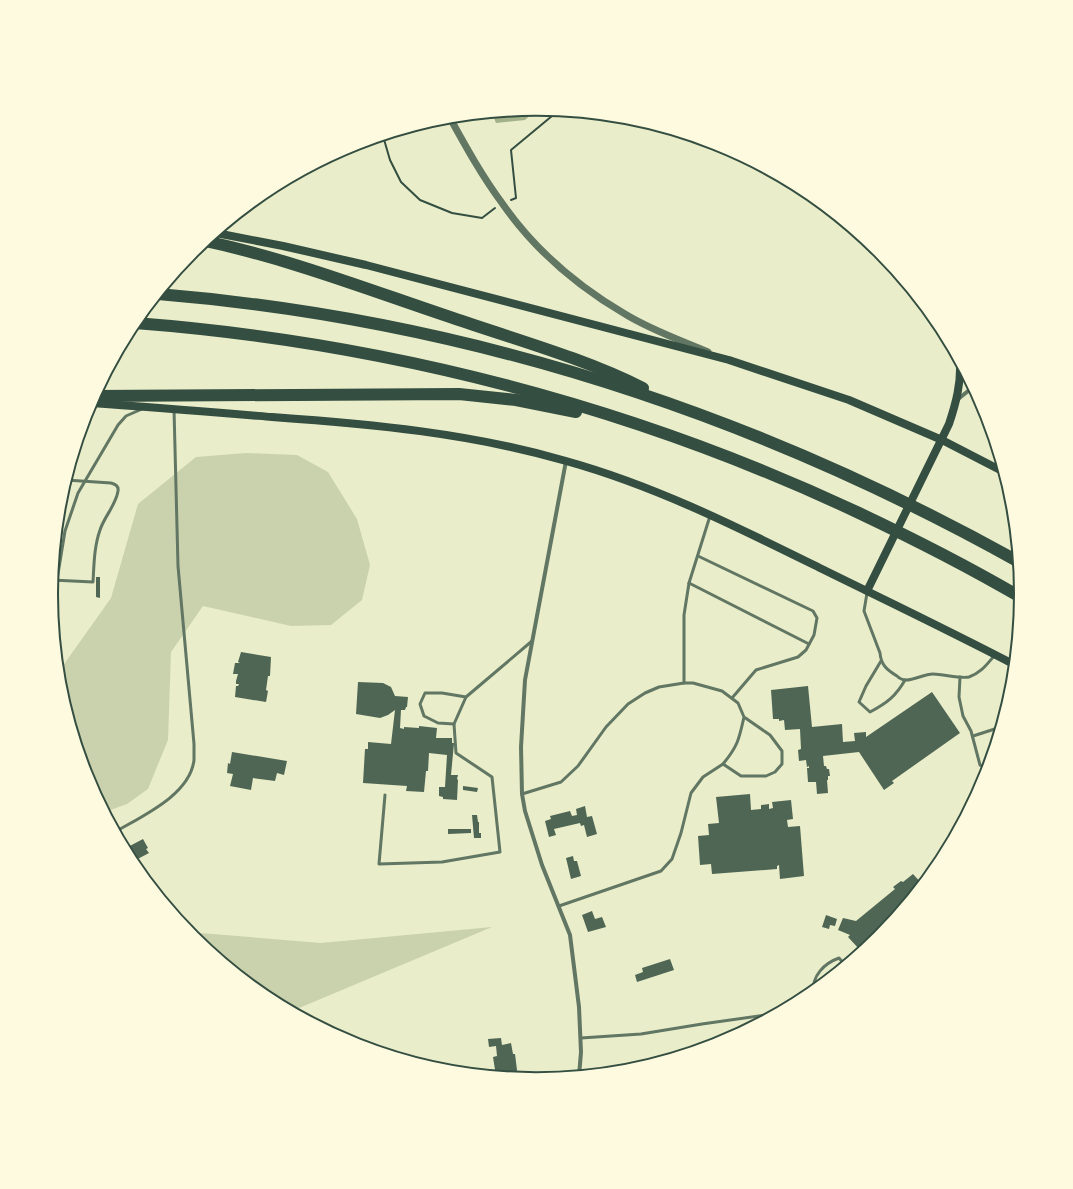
<svg xmlns="http://www.w3.org/2000/svg" width="1073" height="1189" viewBox="0 0 1073 1189" font-family="Jost,sans-serif">
  <style>
    .green { fill: #cad2ad }
    .water { fill: #a3b18a }
    .building { fill: #4f6655 }
    .lines { fill: none; stroke-linecap: round; stroke-linejoin: round }
    .path { stroke: #344e41; stroke-width: 2 }
    .service { stroke: #617663; stroke-width: 3 }
    .minor { stroke: #617663; stroke-width: 4 }
    .tertiary { stroke: #617663; stroke-width: 7 }
    .secondary { stroke: #344e41; stroke-width: 8 }
    .motorway { stroke: #344e41; stroke-width: 12 }
    .rim { fill: none; stroke: #344e41; stroke-width: 2 }
  </style>
  <rect width="100%" height="100%" fill="#e9edc9"/>
  <g class="green">
    <polygon points="246,453 297,455 328,472 357,519 370,565 362,600 331,625 291,626 203,606 171,652 168,740 148,789 127,804 105,812 88,780 60,689 58,668 62,667 111,598 138,504 196,457"/>
    <polygon points="492,927 292,1011 267,998 193,938 188,932 321,943"/>
  </g>
  <polygon class="water" points="537,109 525,120 496,123 492,113"/>
  <g class="building">
    <polygon points="96,577 100,577 100,598 96,597"/>
    <polygon points="241,652 271,657 270,676 268,676 266,690 268,691 266,702 235,697 236,686 238,686 239,684 236,684 236,681 238,674 233,674 235,663 240,663 238,662"/>
    <polygon points="358,682 383,683 391,687 395,696 408,697 407,707 406,707 405,710 401,710 400,728 404,729 404,727 419,728 419,726 437,728 436,738 452,738 452,743 454,743 451,775 458,775 457,779 458,780 457,800 443,799 443,797 439,796 439,787 445,787 447,755 429,753 428,771 426,771 424,792 406,791 407,786 363,783 365,749 368,749 368,742 391,744 395,710 388,715 380,718 356,714"/>
    <polygon points="808,686 812,727 842,724 843,742 855,741 854,733 866,732 866,737 932,692 960,733 892,781 894,783 884,790 859,752 823,756 824,766 826,766 827,769 829,769 830,776 828,776 828,780 827,780 828,793 817,794 816,782 808,782 807,768 809,768 809,766 807,767 806,760 799,761 798,750 801,749 800,729 785,730 784,720 779,721 779,719 773,719 771,690"/>
    <polygon points="232,752 287,761 284,775 277,773 275,781 253,778 251,790 230,786 233,774 227,773 228,763 230,764"/>
    <polygon points="463,786 478,788 477,792 463,790"/>
    <polygon points="750,794 751,810 761,809 761,805 769,804 769,809 773,808 772,802 791,800 793,819 787,820 788,827 800,826 804,876 780,879 779,865 777,866 777,869 712,874 711,864 700,865 698,836 709,835 708,824 719,823 716,797"/>
    <polygon points="585,806 587,817 592,816 597,834 587,837 584,825 581,826 580,823 554,829 556,835 549,837 545,821 551,819 550,816 570,811 572,816 577,815 576,809"/>
    <polygon points="472,815 477,815 478,822 479,822 479,833 481,833 481,838 474,838"/>
    <polygon points="448,829 471,829 471,833 448,834"/>
    <polygon points="143,839 148,848 146,849 149,853 132,862 124,849"/>
    <polygon points="573,856 574,861 577,861 581,876 571,879 566,858"/>
    <polygon points="913,874 923,885 909,902 907,900 906,901 908,904 872,934 877,940 859,955 860,950 848,937 850,935 838,930 843,918 856,921 895,889 893,887 901,881 903,882"/>
    <polygon points="592,911 595,919 602,917 606,927 588,932 582,915"/>
    <polygon points="826,915 837,919 835,926 830,925 829,929 822,927"/>
    <polygon points="670,959 674,970 637,982 635,975 643,972 642,968"/>
    <polygon points="501,1038 502,1045 511,1043 513,1054 515,1054 518,1078 496,1076 493,1057 497,1056 496,1046 489,1047 488,1039"/>
  </g>
  <g class="lines">
    <g class="path">
      <polyline points="383,136 390,160 401,182 420,200 452,213 482,218 495,208"/>
      <polyline points="511,200 516,198 511,150 558,111"/>
    </g>
    <g class="service">
      <polyline points="698,556 813,611 817,618 814,635 806,650 798,657 756,670 732,698"/>
      <path d="M52,580L93,582C94,565 94,547 100,530C104,517 116,505 118,491C119,486 115,484 111,483L66,480"/>
      <polyline points="57,580 65,531 78,493 118,425 126,416 142,409"/>
      <polyline points="689,583 809,644"/>
      <path d="M867,593L864,611L880,653C881,665 887,670 897,676C899,678 903,680 906,680C915,680 924,674 933,674C943,674 961,679 969,677C981,673 987,664 995,655"/>
      <path d="M881,661L866,686L859,702L870,712C887,703 896,696 905,680"/>
      <polyline points="960,677 959,697 963,716 971,731 980,765 983,766 990,765"/>
      <polyline points="684,683 684,615 689,583 710,516"/>
      <polyline points="454,724 438,723 424,716 420,704 425,693 442,693 466,697"/>
      <polyline points="973,736 1001,727"/>
      <path d="M522,794L561,782L578,766L606,727L628,704L645,693L659,687L684,683H693L722,691L738,703L744,717L770,735L782,751V764L775,772L766,776H741L723,764C738,746 739,739 744,717"/>
      <polyline points="385,795 379,864 442,862 500,852 492,777 456,753 454,724 466,697 532,641"/>
      <path d="M115,832C142,816 190,795 194,760C194,755 194,750 194,744L178,566L174,409"/>
      <polyline points="559,906 661,871 672,859 681,833 691,793 703,777 723,764"/>
      <path d="M814,992C811,976 825,963 839,958L846,966"/>
      <polyline points="581,1038 641,1034 702,1024 766,1015 794,1004"/>
    </g>
    <g class="minor">
      <polyline points="957,400 973,387"/>
      <polyline points="566,461 525,680 521,747 522,794 525,811 542,865 570,935 579,1007 581,1052 579,1076"/>
    </g>
    <path class="tertiary" d="M450,118C466,147 482,176 502,203C534,249 577,286 625,314C651,330 680,340 708,352"/>
    <g class="secondary">
      <polyline points="216,233 283,246 366,265 729,360 849,400 942,440 1004,472"/>
      <path d="M91,403C151,407 211,412 272,417C371,424 470,433 566,461C656,486 739,528 822,569C887,601 952,632 1015,665"/>
      <path d="M867,591L949,424C956,403 961,384 960,362"/>
    </g>
    <g class="motorway">
      <path d="M205,241C290,259 372,291 453,318C517,340 583,358 643,388"/>
      <path d="M158,294C463,319 752,413 1019,562"/>
      <path d="M135,323C385,342 632,406 859,513C914,539 969,567 1022,598"/>
      <polyline points="95,396 459,394 516,400 576,412"/>
    </g>
  </g>
  <path d="M0 0H1073V1189H0ZM58 594a478 478 0 1 1 956 0a478 478 0 1 1-956 0Z" fill="#fefae0" fill-rule="evenodd"/>
  <path class="rim" d="M58 594a478 478 0 1 1 956 0a478 478 0 1 1-956 0Z"/>
</svg>
